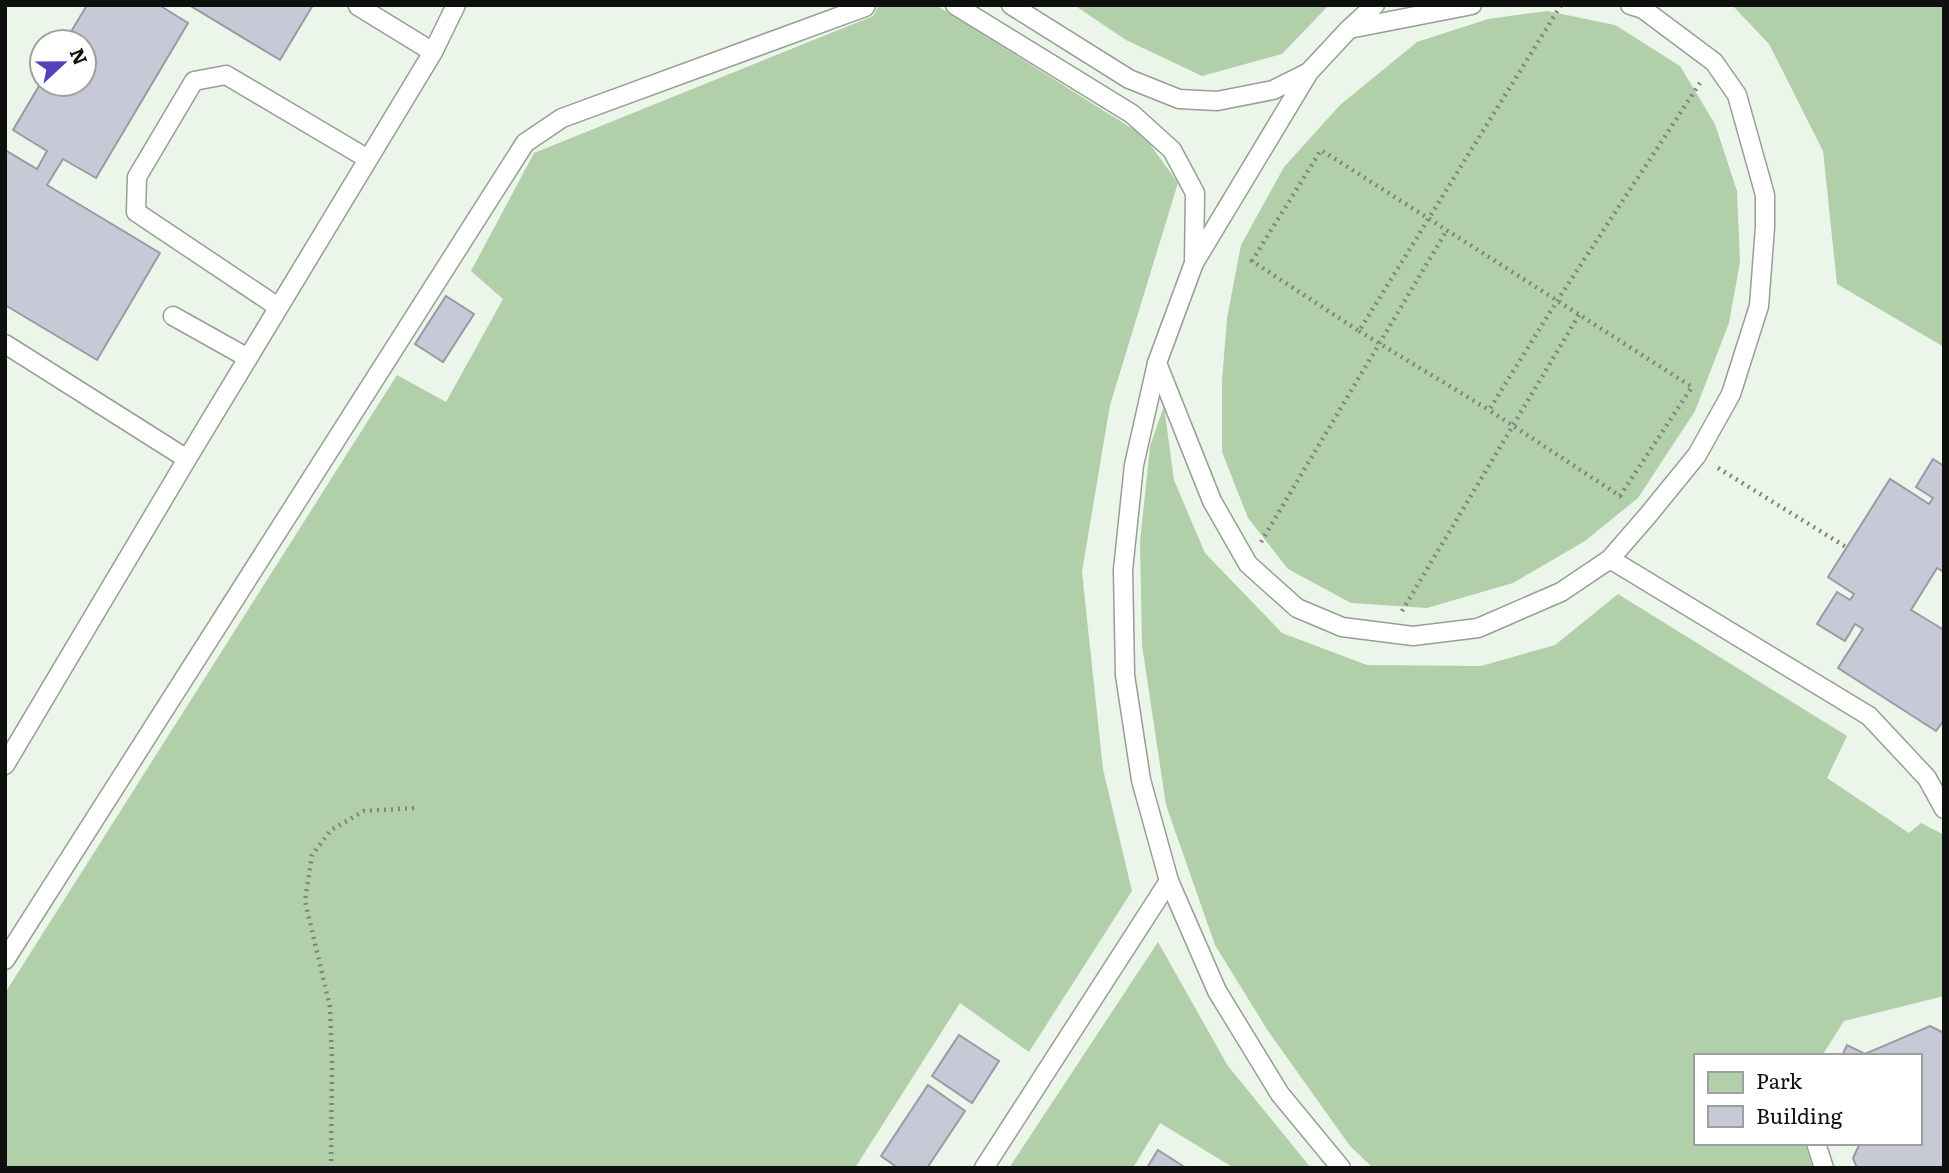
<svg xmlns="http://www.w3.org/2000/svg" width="1949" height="1173" viewBox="0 0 1949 1173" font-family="Literata,serif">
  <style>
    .green { fill: #b1d0aa }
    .building { fill: #c8c9d6; stroke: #999aa6; stroke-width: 2 }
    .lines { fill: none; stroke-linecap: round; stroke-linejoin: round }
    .service-casing { stroke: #979f95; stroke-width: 21 }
    .path { stroke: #7f857e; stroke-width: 4.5; stroke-dasharray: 2 5; stroke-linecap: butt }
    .service { stroke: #fff; stroke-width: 18 }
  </style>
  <rect width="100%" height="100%" fill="#ecf5ea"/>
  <g class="green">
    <polygon points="879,5 936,5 1144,136 1178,183 1110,405 1082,572 1103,769 1132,891 1029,1052 960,1003 855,1168 5,1168 5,993 397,375 446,402 503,299 471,271 534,153 873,16"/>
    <polygon points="1074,5 1329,5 1282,54 1202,76 1126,40"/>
    <polygon points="1732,5 1944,5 1944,347 1837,284 1823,151 1769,44"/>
    <polygon points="1547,11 1615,25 1680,66 1715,124 1737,191 1740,262 1729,323 1695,411 1638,498 1585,541 1513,583 1427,608 1351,603 1288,569 1248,518 1222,452 1222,381 1227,318 1241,245 1284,167 1340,105 1417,42 1488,19"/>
    <polygon points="1164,406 1174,480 1205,553 1282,633 1367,665 1481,666 1555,645 1618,594 1847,736 1827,778 1909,833 1921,823 1944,835 1944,996 1844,1021 1822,1056 1695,1056 1695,1143 1805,1143 1813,1168 1373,1168 1350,1146 1268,1031 1215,945 1166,805 1142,645 1140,542 1150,446"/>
    <polygon points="1158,942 1228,1066 1311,1168 1234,1168 1160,1123 1133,1168 1009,1168"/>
  </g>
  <g class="building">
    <polygon points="87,5 159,5 188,23 96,178 63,159 47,185 160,253 97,360 5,305 5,150 37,169 47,151 13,130 42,81 42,84 84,84 84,42 65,42"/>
    <polygon points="189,5 313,5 280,60"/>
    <polygon points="446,296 474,314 443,362 415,344"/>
    <polygon points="1933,459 1944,466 1944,572 1937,568 1911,610 1944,630 1944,720 1936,731 1838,668 1863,629 1855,624 1845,641 1817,624 1837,592 1850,600 1854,594 1828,577 1890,479 1929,504 1933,498 1916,487"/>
    <polygon points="1930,1026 1944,1033 1944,1168 1857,1168 1853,1158 1860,1143 1919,1143 1919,1056 1842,1056 1847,1045 1865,1054"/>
    <polygon points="959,1035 999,1061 972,1103 932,1076"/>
    <polygon points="928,1085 965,1111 927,1168 898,1168 881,1156"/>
    <polygon points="1158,1150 1186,1168 1147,1168"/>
  </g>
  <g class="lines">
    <g class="service-casing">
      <g id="service">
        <polyline points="955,5 1132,114 1172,150 1195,193 1194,263"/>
        <polyline points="1011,5 1129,79 1179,99 1217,101 1273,90 1309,72"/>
        <polyline points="358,6 433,52"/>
        <polyline points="1349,29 1472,5"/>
        <polyline points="278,307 136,212 137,177 194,81 226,75 368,159"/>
        <polyline points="173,316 248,358"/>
        <polyline points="5,344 187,459"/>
        <polyline points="1157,363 1212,501 1248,564 1297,608 1342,627 1413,636 1478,628 1561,592 1610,559 1649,514 1697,455 1731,394 1759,306 1765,227 1765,195 1737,95 1714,62 1643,9 1630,5"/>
        <polyline points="1610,559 1869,716 1927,778 1944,809"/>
        <polyline points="5,765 187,459 433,52 456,5"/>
        <polyline points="5,960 525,143 562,118 865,7 866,5"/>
        <polyline points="1816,1143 1824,1168"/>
        <polyline points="984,1168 1169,881"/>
        <polyline points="1341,1168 1280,1094 1217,991 1169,881 1141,780 1125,675 1123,570 1134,465 1157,363 1194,263 1309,72 1349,29 1375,5"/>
      </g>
    </g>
    <g class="path">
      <path d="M1561,5L1359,331L1252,261L1321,150C1445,229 1569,308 1692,387L1620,496L1489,410L1557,301L1700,83"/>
      <polyline points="1359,331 1489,410"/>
      <polyline points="1718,468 1846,547"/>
      <polyline points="1261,542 1447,230"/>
      <polyline points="1402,611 1579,315"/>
      <polyline points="331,1168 332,1061 330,1007 305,901 312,855 331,830 364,811 414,808"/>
    </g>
    <use href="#service" class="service"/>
  </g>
  <rect width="1949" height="1173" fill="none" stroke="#0d100d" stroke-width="14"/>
  <rect x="1694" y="1054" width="228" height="91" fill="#ffffff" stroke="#9e9f9e" stroke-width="2"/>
  <rect x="1708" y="1072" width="35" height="21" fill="#b1d0aa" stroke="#9e9f9e" stroke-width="2"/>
  <text x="1756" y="1089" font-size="21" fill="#0d100d">Park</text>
  <rect x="1708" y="1106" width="35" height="21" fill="#c8c9d6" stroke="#9e9f9e" stroke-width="2"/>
  <text x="1756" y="1124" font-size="21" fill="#0d100d">Building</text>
  <g transform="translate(63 63) rotate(68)"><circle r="33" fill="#ffffff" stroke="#9e9f9e" stroke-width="2"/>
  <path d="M0-5L12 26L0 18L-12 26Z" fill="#5243bb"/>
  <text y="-10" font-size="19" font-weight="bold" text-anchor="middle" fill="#0d100d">N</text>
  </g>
</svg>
